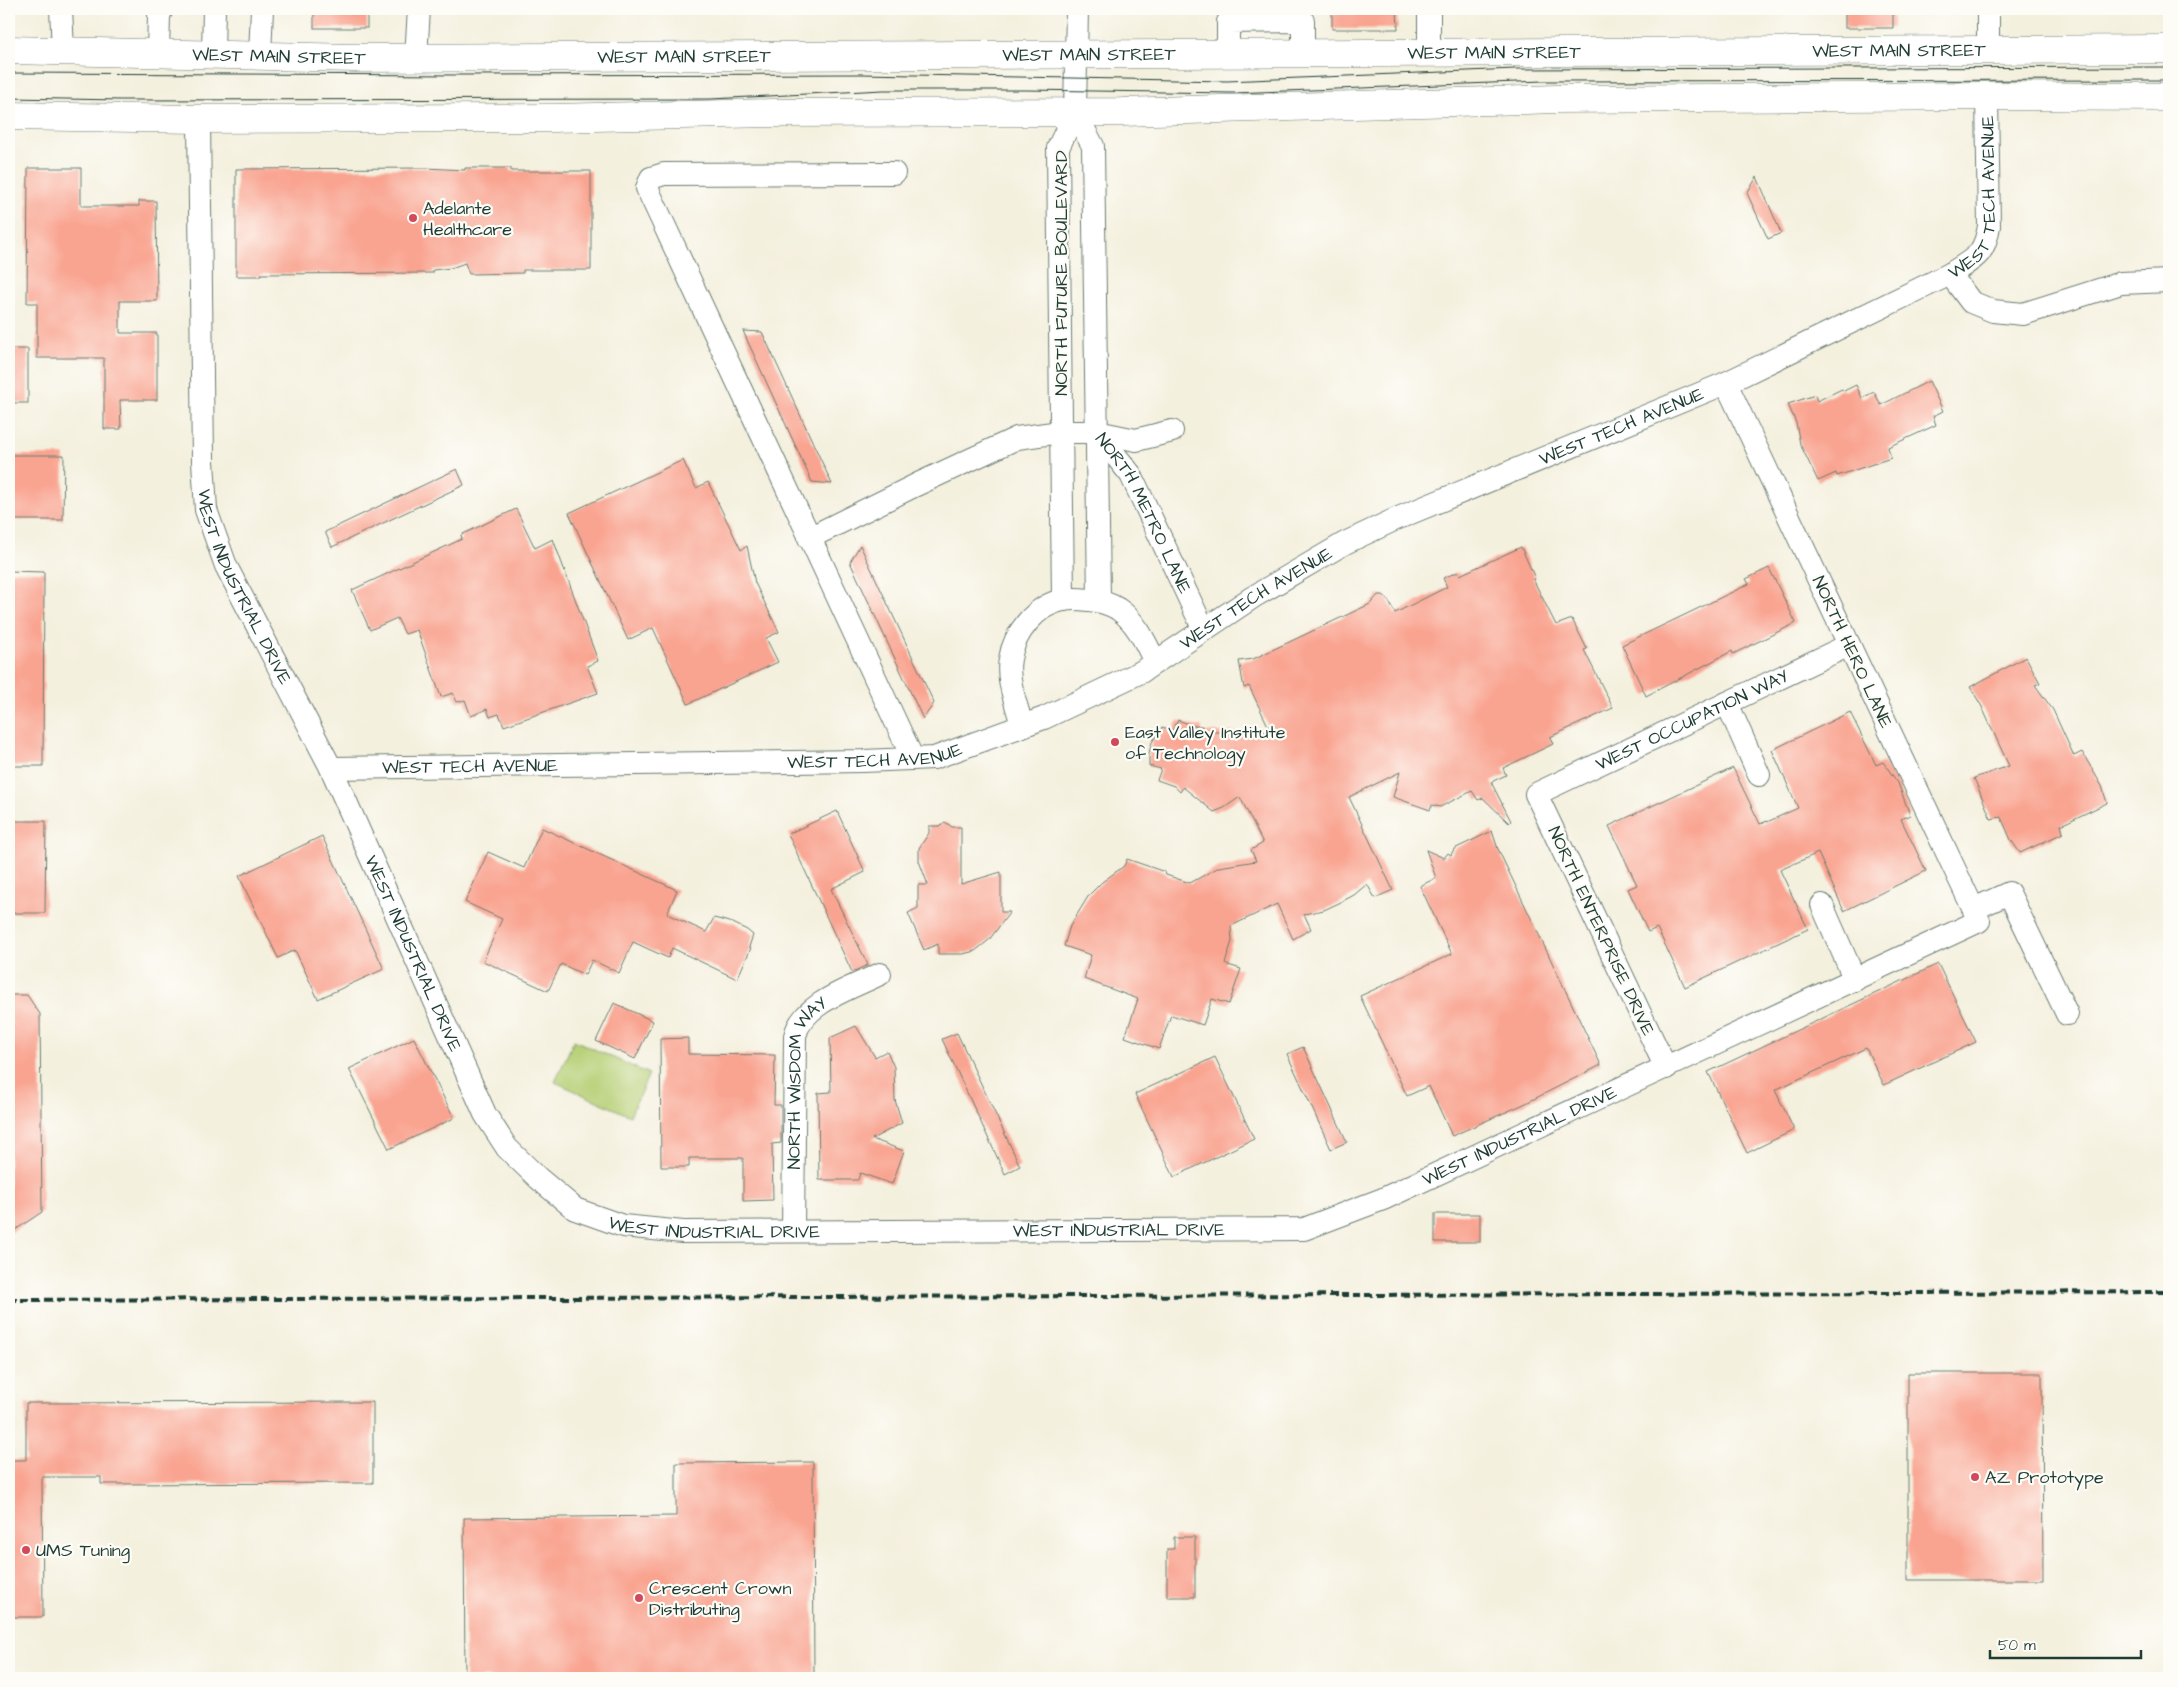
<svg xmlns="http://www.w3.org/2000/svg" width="2178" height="1687" viewBox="0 0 2178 1687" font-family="'Architects Daughter',sans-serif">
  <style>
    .green { fill: #b6cf74; stroke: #6a8654 }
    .building { fill: #f9a491 }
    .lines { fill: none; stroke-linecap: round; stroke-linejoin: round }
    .minor-casing { stroke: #6a7c70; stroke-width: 24 }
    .major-casing { stroke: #6a7c70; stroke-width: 29 }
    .minor { stroke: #fff; stroke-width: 22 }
    .major { stroke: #fff; stroke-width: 28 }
    .tram { stroke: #1f3d34; stroke-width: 1 }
    .rail { stroke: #1f3d34; stroke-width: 4; stroke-dasharray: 8 4; stroke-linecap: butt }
    .poi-dot { fill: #d1495b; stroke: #fdfcf7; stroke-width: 2 }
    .labels { text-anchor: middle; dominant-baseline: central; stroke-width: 4.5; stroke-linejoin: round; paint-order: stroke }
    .street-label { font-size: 18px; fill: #1f3d34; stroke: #fdfcf7 }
    .poi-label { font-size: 18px; fill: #1f3d34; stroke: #fdfcf7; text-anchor: start }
  </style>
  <rect width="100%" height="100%" fill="#fdfcf7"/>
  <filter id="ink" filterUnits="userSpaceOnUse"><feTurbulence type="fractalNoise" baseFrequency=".02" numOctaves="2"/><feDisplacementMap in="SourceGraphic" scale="10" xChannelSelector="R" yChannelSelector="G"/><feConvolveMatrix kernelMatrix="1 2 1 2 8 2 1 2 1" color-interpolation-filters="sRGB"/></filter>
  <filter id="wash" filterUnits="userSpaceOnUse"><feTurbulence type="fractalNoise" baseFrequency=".0096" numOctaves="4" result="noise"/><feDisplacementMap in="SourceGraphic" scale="20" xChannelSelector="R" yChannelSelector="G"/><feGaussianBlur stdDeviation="1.12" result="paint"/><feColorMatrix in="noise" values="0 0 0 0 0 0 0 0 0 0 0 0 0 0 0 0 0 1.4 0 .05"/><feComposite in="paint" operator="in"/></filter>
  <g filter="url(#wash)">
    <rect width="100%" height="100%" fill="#f4f0de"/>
    <polygon class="green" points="574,1040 649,1074 630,1116 555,1082"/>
    <g id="blocks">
      <g class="building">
        <rect x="314" y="9" width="53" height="19"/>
        <polygon points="1332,9 1397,9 1398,29 1332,29"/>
        <rect x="1845" y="9" width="48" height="19"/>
        <polygon points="28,168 81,168 81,206 139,206 139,201 156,201 157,301 120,301 120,333 157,333 157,400 120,400 121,429 104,429 104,358 37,358 37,303 27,303"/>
        <polygon points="426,168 465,170 465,168 511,168 511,171 591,171 591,270 523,270 523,273 469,274 465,263 451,268 433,270 433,273 261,274 261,276 236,276 236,169"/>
        <polygon points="1757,177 1781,233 1768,239 1747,193"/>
        <polygon points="743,331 762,332 832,484 812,482"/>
        <rect x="9" y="349" width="19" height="54"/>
        <polygon points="1929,381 1943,411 1933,416 1936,425 1888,447 1891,458 1837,476 1836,473 1818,481 1800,444 1796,423 1788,404 1815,395 1817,401 1842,389 1844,391 1856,385 1862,398 1874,392 1881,405"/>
        <polygon points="9,455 64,455 63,520 9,520"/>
        <polygon points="683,460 696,488 708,482 741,550 747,546 755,583 779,632 766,638 778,662 688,704 653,628 628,640 569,513"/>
        <polygon points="457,469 464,485 332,547 325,532"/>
        <polygon points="516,509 535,548 553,539 598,661 587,666 598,693 504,726 499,714 490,717 487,709 471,716 465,700 457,702 453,693 441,697 417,630 405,634 397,618 370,630 352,590 462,539 461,535"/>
        <polygon points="860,545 934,703 923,719 850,562"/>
        <polygon points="1521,547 1535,578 1533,579 1556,625 1572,619 1587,649 1584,650 1613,708 1550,737 1553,744 1503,768 1506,775 1491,782 1511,821 1509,823 1483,798 1478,800 1472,791 1440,807 1432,805 1430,810 1393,797 1400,772 1349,797 1393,890 1375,898 1367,884 1354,895 1341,902 1324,910 1304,914 1311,929 1293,939 1277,904 1231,926 1232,941 1225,964 1241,969 1229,1004 1212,999 1203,1025 1171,1015 1159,1049 1125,1037 1138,999 1084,979 1091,955 1064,946 1070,926 1089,895 1102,882 1124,866 1127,859 1165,872 1166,875 1190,883 1219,867 1256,861 1251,850 1263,843 1240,797 1224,808 1214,812 1183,787 1180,792 1174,786 1157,780 1161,769 1149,766 1149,753 1152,742 1162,727 1173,730 1178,720 1194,726 1202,726 1202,732 1271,732 1249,686 1244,688 1239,661 1253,659 1370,604 1378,595 1383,595 1387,598 1395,613 1447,587 1443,578 1458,572 1460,575"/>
        <polygon points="1769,568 1796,623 1733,654 1732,651 1646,696 1622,645 1749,584 1746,579"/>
        <polygon points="9,571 44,572 43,766 9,766"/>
        <polygon points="2026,657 2040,683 2035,685 2053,710 2074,756 2082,752 2102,786 2107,803 2061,825 2063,833 2020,853 2011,840 2001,817 1991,819 1974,778 2009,766 1981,705 1970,687"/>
        <polygon points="1850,712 1876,765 1883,762 1898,783 1910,815 1901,819 1926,871 1844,911 1818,853 1780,870 1808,929 1685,987 1657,928 1648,932 1628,889 1637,885 1609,826 1733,768 1760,824 1767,821 1767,822 1798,808 1772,750"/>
        <polygon points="837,811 865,872 831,889 868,965 852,972 788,834"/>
        <polygon points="9,821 46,821 45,913 9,913"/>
        <polygon points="945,822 952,827 961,827 961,884 1001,872 1001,912 1010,912 989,940 975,951 963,954 938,954 938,944 924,950 908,913 918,908 918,885 928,885 919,861 919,848 929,833 929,826 939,826"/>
        <polygon points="542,828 677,890 667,914 706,932 714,918 733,923 747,930 753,935 749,947 751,948 737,979 672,948 668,958 633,942 619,973 592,960 585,975 561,964 548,991 483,961 502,919 465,902 488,852 524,868"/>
        <polygon points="1492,831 1498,849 1601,1065 1524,1104 1452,1136 1429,1086 1407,1096 1360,996 1452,954 1420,886 1436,878 1426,850 1444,858 1448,853 1451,855 1454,849"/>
        <polygon points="322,836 384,969 318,999 295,950 278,958 239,876"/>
        <polygon points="1938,964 1976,1042 1884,1085 1866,1048 1775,1090 1794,1130 1747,1153 1708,1072"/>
        <polygon points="9,995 27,995 40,1014 42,1212 9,1234"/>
        <polygon points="614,1003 653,1021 635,1059 596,1041"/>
        <polygon points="856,1026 875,1057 887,1051 894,1067 895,1100 902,1123 872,1139 904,1151 892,1184 860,1173 858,1180 819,1180 818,1093 831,1092 830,1038"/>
        <polygon points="957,1033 1020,1166 1005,1174 942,1039"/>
        <polygon points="414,1038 454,1118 389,1149 349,1069"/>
        <polygon points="688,1038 688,1054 775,1055 774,1105 781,1105 781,1143 772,1144 773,1200 743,1201 743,1158 689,1158 689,1167 661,1167 660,1039"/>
        <polygon points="1303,1047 1347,1142 1331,1149 1287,1054"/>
        <polygon points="1215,1057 1254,1139 1174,1177 1135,1094"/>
        <rect x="1435" y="1214" width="45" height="28"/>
        <polygon points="1908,1373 2042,1373 2043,1580 1908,1580"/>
        <polygon points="373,1402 373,1483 101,1484 101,1477 42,1477 43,1617 9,1617 9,1460 26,1460 26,1403"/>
        <polygon points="813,1462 814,1678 465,1678 464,1518 676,1516 676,1463"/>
        <polygon points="1174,1537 1195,1537 1195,1597 1167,1597 1167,1549 1174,1549"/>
      </g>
    </g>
  </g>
  <g filter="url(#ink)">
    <use href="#blocks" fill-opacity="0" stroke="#6a7c70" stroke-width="1"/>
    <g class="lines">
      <g class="minor-casing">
        <g id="minor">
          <polyline points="61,9 63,50"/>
          <polyline points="1988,9 1988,50"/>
          <polyline points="158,52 159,16 162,9"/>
          <polyline points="1429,52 1429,9"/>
          <polyline points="1228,53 1228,22 1303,21 1303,53"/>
          <polyline points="213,54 214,9"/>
          <polyline points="260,55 262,9"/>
          <polyline points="416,57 419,9"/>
          <polyline points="1075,112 1093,146 1099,601"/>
          <path id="s1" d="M199,119L203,461L206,510L226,566L331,768L485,1114L507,1148L538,1178L575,1209L623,1226L683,1232L1304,1229L1383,1199L1979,921L1726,383"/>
          <polyline points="894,173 664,174 651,178 647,188 913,759"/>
          <polyline points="1950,274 1971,302 1993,311 2023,314 2121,283 2169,281"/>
          <path id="s2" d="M1097,432L1131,475L1203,628"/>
          <polyline points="809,538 916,485 1017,438 1060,432 1097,432 1136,440 1172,431"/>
          <polyline points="1063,600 1058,148 1075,112 1077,9"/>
          <polyline points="1727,703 1759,775"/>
          <path d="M1022,726C1017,705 1006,680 1010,659C1014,633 1036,605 1063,600C1071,598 1081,599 1089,600C1099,601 1110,604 1118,609C1136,621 1146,643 1155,662"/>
          <path id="s3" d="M331,768L863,761L934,758L1044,718L1141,672L1253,597L1345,543L1396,519L1726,383L1950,274C1974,258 1984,257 1989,226L1987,96"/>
          <polyline points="1822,905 1855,980"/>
          <polyline points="1974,909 2009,893 2067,1014"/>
          <path id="s4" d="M1666,1068L1536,794L1849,645"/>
          <path id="s5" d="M793,1231L795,1036C802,1003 852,988 880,974"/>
        </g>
      </g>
      <g class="major-casing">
        <g id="major">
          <path id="s6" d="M9,50L354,58L2169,49"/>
          <polyline points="9,116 199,119 552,118 773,113 1122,112 1556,99 1987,96 2169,97"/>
        </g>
      </g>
      <use href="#minor" class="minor"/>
      <use href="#major" class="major"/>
      <g class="tram">
        <polyline points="9,73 461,75 862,74 1227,81 1515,69 2169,67"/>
        <polyline points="9,98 120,100 711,99 883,90 1025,90 1233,93 1543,81 2169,80"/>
      </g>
      <polyline class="rail" points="9,1300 2169,1292"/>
    </g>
  </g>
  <g class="poi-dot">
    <circle cx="413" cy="218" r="5"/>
    <circle cx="1115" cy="742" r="5"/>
    <circle cx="1975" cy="1477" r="5"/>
    <circle cx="26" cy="1550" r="5"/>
    <circle cx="639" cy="1598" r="5"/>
  </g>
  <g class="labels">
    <g class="street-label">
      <text stroke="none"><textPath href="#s6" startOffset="1890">WEST MAIN STREET</textPath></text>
      <text stroke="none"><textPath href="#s6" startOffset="1485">WEST MAIN STREET</textPath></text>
      <text stroke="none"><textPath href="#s6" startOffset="1080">WEST MAIN STREET</textPath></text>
      <text stroke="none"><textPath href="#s6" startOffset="270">WEST MAIN STREET</textPath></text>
      <text stroke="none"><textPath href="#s6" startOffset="675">WEST MAIN STREET</textPath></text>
      <text stroke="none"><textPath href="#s3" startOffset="1819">WEST TECH AVENUE</textPath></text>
      <text transform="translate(1061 273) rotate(-90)">NORTH FUTURE BOULEVARD</text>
      <text stroke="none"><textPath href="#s3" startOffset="1369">WEST TECH AVENUE</textPath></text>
      <text stroke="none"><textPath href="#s2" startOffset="94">NORTH METRO LANE</textPath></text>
      <text stroke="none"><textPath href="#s1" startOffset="476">WEST INDUSTRIAL DRIVE</textPath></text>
      <text stroke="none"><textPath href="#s3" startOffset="964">WEST TECH AVENUE</textPath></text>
      <text transform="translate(1852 652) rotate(65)">NORTH HERO LANE</text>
      <text stroke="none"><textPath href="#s4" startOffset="476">WEST OCCUPATION WAY</textPath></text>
      <text stroke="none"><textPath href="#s3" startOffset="544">WEST TECH AVENUE</textPath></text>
      <text stroke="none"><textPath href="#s3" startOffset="139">WEST TECH AVENUE</textPath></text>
      <text transform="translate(1601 931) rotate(65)">NORTH ENTERPRISE DRIVE</text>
      <text stroke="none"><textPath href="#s1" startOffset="881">WEST INDUSTRIAL DRIVE</textPath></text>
      <text stroke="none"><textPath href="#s5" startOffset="152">NORTH WISDOM WAY</textPath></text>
      <text stroke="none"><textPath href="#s1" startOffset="2156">WEST INDUSTRIAL DRIVE</textPath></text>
      <text stroke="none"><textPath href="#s1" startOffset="1331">WEST INDUSTRIAL DRIVE</textPath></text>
      <text stroke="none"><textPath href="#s1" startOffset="1736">WEST INDUSTRIAL DRIVE</textPath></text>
    </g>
    <g class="poi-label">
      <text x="423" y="208">Adelante<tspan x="423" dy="21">Healthcare</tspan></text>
      <text x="1125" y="732">East Valley Institute<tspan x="1125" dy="21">of Technology</tspan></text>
      <text x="1985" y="1477">AZ Prototype</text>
      <text x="36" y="1550">UMS Tuning</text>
      <text x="649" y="1588">Crescent Crown<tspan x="649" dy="21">Distributing</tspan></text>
    </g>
  </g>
  <rect width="2178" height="1687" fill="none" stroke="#fdfcf7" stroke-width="30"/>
  <path d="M1990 1650v8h151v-8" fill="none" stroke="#1f3d34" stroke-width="2.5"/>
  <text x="1998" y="1650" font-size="15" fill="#1f3d34" stroke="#fdfcf7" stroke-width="4" paint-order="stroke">50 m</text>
</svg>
